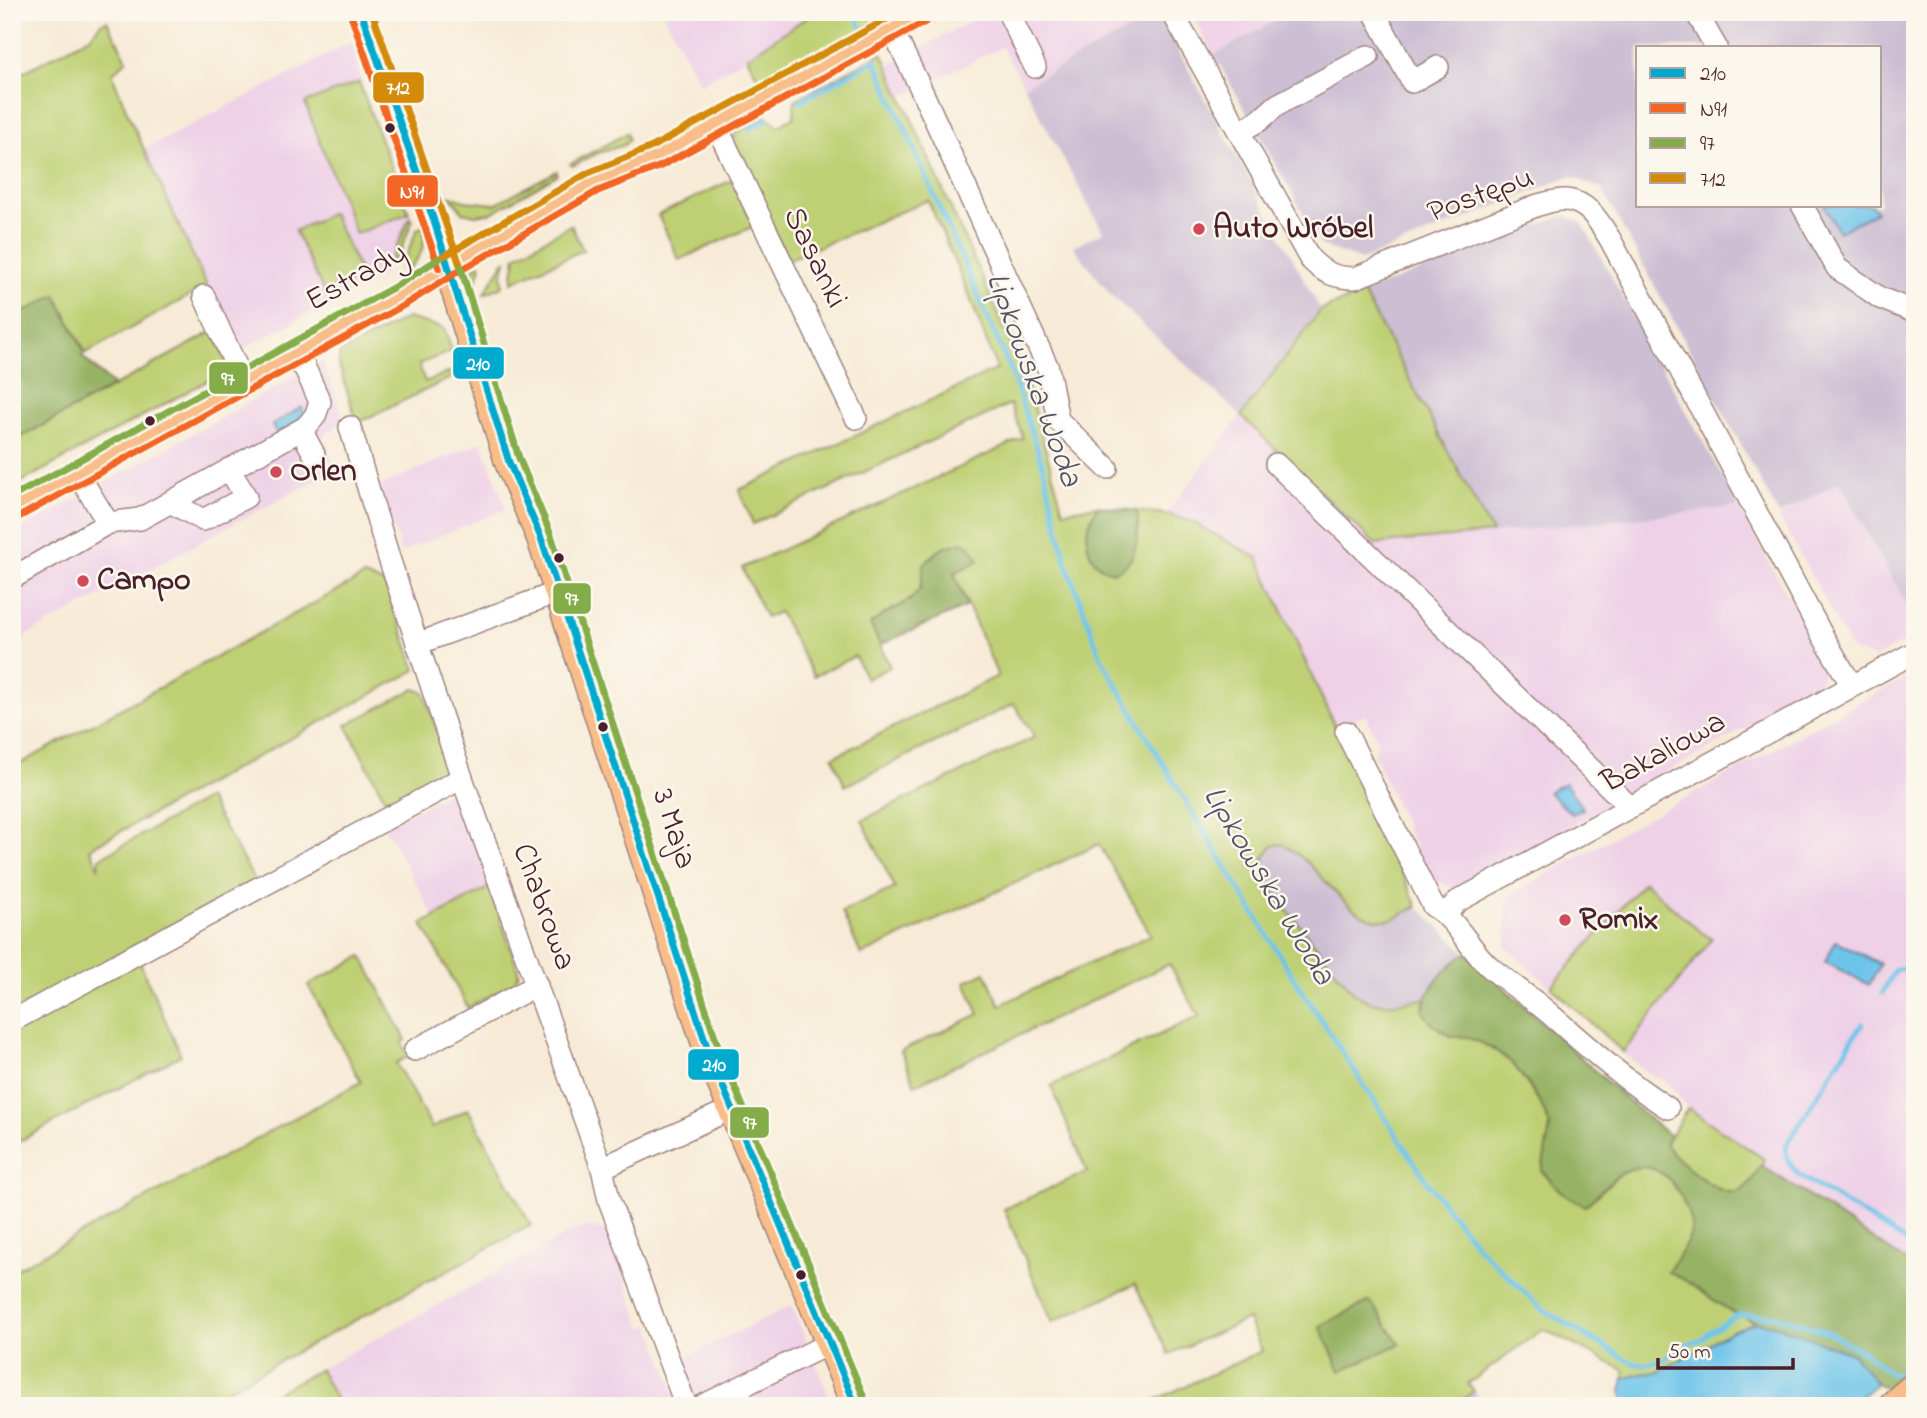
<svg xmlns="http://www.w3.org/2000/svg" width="1927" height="1418" viewBox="0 0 1927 1418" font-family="'Indie Flower',sans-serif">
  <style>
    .built { fill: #eed0e7 }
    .industrial { fill: #ccbed3; fill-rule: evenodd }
    .green { fill: #bed073; stroke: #84784f; stroke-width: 2 }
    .forest { fill: #96b265; stroke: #706848; stroke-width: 2 }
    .water { fill: #6dc4ea; stroke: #5c728a; stroke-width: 2 }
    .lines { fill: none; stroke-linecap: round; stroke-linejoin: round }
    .stream { stroke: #6dc4ea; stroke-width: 5 }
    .minor-casing { stroke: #a08581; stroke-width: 24 }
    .major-casing { stroke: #a08581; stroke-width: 31 }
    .minor { stroke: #fff; stroke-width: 21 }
    .major { stroke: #f8bd88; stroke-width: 28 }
    .bus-1-casing { stroke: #fbf7ec; stroke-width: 12 }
    .bus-2-casing { stroke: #fbf7ec; stroke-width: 12 }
    .bus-3-casing { stroke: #fbf7ec; stroke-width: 12 }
    .bus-4-casing { stroke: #fbf7ec; stroke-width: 12 }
    .bus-1 { stroke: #00a9ce; stroke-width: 7 }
    .bus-2 { stroke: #f26522; stroke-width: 7 }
    .bus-3 { stroke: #84ad49; stroke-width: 7 }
    .bus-4 { stroke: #d48b09; stroke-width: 7 }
    .bus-dot { fill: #4a1f2b; stroke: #fbf7ec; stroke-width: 2.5 }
    .poi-dot { fill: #d1495b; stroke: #fbf7ec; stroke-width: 2.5 }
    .labels { text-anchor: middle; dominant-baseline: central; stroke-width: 5; stroke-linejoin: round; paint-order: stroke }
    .street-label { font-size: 32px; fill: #4a1f2b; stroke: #fbf7ec }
    .poi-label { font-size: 32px; font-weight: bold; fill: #4a1f2b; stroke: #fbf7ec; text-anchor: start }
    .water-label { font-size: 33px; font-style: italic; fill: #545164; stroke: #fbf7ec }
    .line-badge { stroke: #fbf7ec; stroke-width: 2.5 }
    .badge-label { font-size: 19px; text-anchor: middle; font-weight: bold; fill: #fff }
  </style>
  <rect width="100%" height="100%" fill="#fbf7ec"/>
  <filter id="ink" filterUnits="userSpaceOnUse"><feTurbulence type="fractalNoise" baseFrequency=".0143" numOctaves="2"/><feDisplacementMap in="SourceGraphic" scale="14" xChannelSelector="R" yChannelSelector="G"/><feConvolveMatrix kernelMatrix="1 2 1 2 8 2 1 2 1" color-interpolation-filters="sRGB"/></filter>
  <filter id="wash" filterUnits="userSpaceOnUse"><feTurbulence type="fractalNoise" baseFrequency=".00686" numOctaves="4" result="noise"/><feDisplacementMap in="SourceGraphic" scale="28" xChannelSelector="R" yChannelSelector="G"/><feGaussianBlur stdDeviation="1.57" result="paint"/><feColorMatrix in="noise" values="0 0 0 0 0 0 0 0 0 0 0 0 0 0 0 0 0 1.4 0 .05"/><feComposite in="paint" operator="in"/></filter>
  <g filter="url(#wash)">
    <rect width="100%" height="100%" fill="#f7ebd7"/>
    <g class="built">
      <polygon points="663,12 815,12 758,50 700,85"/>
      <polygon points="988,12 1157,12 1158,14 1024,86 1002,47 902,96 887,66"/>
      <polygon points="1190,12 1290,12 1214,55"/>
      <polygon points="352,42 365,98 410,217 385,273 237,352 145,149"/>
      <polygon points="323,361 344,421 320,438 336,469 18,640 12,631 12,535"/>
      <polygon points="1241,416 1375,544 1739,507 1825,665 1817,688 1458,889 1430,879 1373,754 1378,743 1365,715 1335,728 1258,558 1166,514"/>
      <polygon points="482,442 506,509 401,552 379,486"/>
      <polygon points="1839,482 1915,620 1915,636 1875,658 1852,651 1779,516"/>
      <polygon points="1915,672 1915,1267 1761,1165 1764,1159 1688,1108 1666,1082 1642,1069 1623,1052 1712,940 1645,883 1551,987 1506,947 1507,897 1579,856"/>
      <polygon points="449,793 459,797 490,887 434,917 385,827"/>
      <polygon points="589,1227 608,1232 642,1328 650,1324 680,1406 339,1406 320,1369 574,1231"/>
      <polygon points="792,1305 833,1406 694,1406 678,1361"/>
    </g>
    <g class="industrial">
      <path d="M1290,12H1915V620L1839,482L1779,515L1602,189L1571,176L1361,260L1322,246L1214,55ZM1638,47H1880V205H1638Z"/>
      <polygon points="1158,14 1321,310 1241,416 1111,295 1073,246 1103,232 1024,86"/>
      <polygon points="1564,215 1582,223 1739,507 1492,533 1363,293"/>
      <polygon points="1282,844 1295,852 1315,869 1337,894 1370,918 1392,919 1417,906 1466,953 1435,983 1424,999 1378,1005 1363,1001 1353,992 1279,900 1264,878 1261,864 1266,852 1272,845"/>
      <polygon points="1474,1391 1485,1406 1454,1406"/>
    </g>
    <g class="green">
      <polygon points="815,12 868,12 874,25 764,83 758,78 747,57"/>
      <polygon points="107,21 127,60 112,74 131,121 207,286 86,353 56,295 12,318 12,78 90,37 100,24"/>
      <path d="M882,53L1024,372L1063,511L1097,506L1087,531L1134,550L1139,528L1137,511L1166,514L1192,522L1258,558L1417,906C1409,910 1400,917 1392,919C1360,927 1335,891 1316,871C1306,860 1294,851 1282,844L1271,846L1261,864L1264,878L1279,900L1353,992C1377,1011 1396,1002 1424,999L1423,1012L1452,1037H1468L1494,1049L1513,1064L1541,1104L1550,1126L1547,1147L1596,1197C1608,1184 1626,1164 1646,1166C1669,1169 1697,1212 1691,1234C1688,1245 1675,1262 1669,1272L1683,1279L1729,1310L1756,1322L1732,1331L1658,1372L1641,1374L1624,1379V1370L1543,1329L1468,1384L1474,1391L1454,1406H1142L1262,1351L1248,1319L1169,1354L1135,1284L1052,1322L1004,1209L1087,1172L1051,1086L1199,1016L1169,964L915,1085L901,1051L979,1014L965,982L985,972L1000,1005L1151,935L1099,844L861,955L842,912L895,888L862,820L1035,737L1014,704L845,786L833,757L998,676L954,573L978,561L947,546L934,554L924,565L920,589L910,600L886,613L871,624L890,667L866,679L855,656L814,676L779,612L766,618L742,568L1023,438L1010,404L753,524L739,490L997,369L968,293L928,200L788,260L736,151L734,134L766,116L779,126L794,117L795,100Z"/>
      <polygon points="359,82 409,213 356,234 305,103"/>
      <polygon points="627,133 629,140 624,145 598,153 573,166 570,164"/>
      <polygon points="557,171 557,175 491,213 475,215 463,212 449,195 464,201 495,204"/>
      <polygon points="732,180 754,226 679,260 658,215"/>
      <polygon points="332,213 362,276 325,294 295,231"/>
      <polygon points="410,217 412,222 396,262 391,259"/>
      <polygon points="571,225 583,250 512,282 516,256"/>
      <path d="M424,226C426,246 421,258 406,271L402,267L417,229Z"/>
      <polygon points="506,261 502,275 503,286 484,294 503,263"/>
      <path d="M480,264L481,267L473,291L469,293C465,280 468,270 480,264Z"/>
      <polygon points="1363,293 1492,533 1375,544 1241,416 1321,310"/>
      <polygon points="407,318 444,328 452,351 419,364 425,382 458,369 459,374 357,423 339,365 339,353"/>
      <polygon points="214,331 229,369 12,487 12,442"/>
      <polygon points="364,576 386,584 416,670 90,848 98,867 100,858 208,798 255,881 12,1013 12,768"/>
      <polygon points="414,689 424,692 452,776 390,809 346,725"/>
      <polygon points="1644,882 1701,932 1712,939 1623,1052 1551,987"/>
      <polygon points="490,887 519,973 514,983 468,1008 422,924"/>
      <polygon points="362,956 406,1040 402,1043 409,1056 396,1063 432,1128 468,1109 531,1225 197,1406 12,1406 12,1271 361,1082 308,985"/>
      <polygon points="139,961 181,1055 12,1145 12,1029"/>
      <path d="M1688,1108L1764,1159C1758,1170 1750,1189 1737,1192C1717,1197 1676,1159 1665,1144Z"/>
      <polygon points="320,1369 339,1406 252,1406"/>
    </g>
    <g class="forest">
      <polygon points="56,295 85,353 81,355 114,386 12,442 12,318"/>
      <path d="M1097,506L1137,511C1138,526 1139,550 1128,563C1125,567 1118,570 1113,572C1095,568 1086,552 1087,533C1088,524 1094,514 1097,506Z"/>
      <polygon points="963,542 971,547 979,560 954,573 967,606 880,645 870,624 886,613 910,600 920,589 924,565 934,554 947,546"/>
      <path d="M1466,953L1626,1099L1670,1136L1665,1145C1676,1159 1716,1196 1736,1192C1748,1190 1755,1175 1761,1165L1915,1267V1362L1886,1388L1877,1383L1853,1354L1777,1326L1756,1322L1729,1310L1683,1279L1668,1272C1675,1260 1686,1247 1690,1235C1693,1226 1689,1216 1686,1208C1677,1184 1660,1161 1631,1169C1613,1174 1600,1194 1585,1206C1563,1196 1557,1189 1542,1171L1550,1126L1541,1104L1530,1086L1513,1064L1494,1049L1468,1037H1452L1432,1024L1423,1012C1425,987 1446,968 1466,953Z"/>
      <polygon points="1370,1301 1400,1344 1340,1371 1320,1326"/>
    </g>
    <g class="water">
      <polygon points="1824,205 1872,205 1876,212 1839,232"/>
      <polygon points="302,407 304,412 296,423 277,434 272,425"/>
      <polygon points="1565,783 1583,809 1572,814 1548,792"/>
      <polygon points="1836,941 1880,964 1869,985 1825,962"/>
      <polygon points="1756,1322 1777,1326 1853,1354 1877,1383 1850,1406 1625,1406 1621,1391 1624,1379 1641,1374 1658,1372 1732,1331"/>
    </g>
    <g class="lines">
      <g class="stream">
        <polyline points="855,12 861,27"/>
        <polyline points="799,102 875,60 1012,373 1043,466 1067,565 1102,660 1157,754 1293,977 1430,1186 1476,1245 1542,1309 1625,1359 1636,1364 1649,1364 1665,1359 1680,1347 1700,1340 1710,1332 1738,1315 1776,1316 1828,1332 1865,1353 1891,1374 1905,1373 1915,1368"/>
        <polyline points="750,129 767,120"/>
        <polyline points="1882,993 1895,970 1903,968 1915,973"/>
        <path d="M1862,1024L1786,1146C1785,1157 1791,1167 1799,1175L1915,1247"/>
      </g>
    </g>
  </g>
  <g filter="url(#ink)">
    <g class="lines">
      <g class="minor-casing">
        <g id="minor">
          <polyline points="1008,12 1035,67"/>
          <path d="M1172,12L1310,259C1324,273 1335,278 1355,278L1538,205C1547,203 1557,199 1566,200C1589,202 1599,222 1610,239L1821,633L1852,686"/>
          <polyline points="1374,12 1412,82 1438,67"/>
          <polyline points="1696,12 1716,47"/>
          <polyline points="892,29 920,87 1048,368 1058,420 1107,468"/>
          <polyline points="716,125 856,418"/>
          <polyline points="1239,132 1260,120 1277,105 1368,56"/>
          <polyline points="1802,205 1837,268 1880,298 1915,312"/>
          <polyline points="204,296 243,381"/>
          <polyline points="350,427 389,558 462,778 602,1168 609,1200 686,1406"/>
          <polyline points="301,430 314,454"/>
          <polyline points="1276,464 1630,807"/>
          <polyline points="78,474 108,523 140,519 306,427 315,416 320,402 304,366 286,357"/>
          <polyline points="170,502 203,520 246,497 229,469"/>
          <polyline points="16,576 108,523"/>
          <polyline points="417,644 558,592"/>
          <path d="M1346,732L1433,906C1458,920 1469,950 1491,968C1510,984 1532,998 1551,1015C1590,1049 1624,1080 1668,1108"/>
          <polyline points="1446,913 1458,901 1915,652"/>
          <polyline points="12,1021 462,778"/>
          <polyline points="415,1050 537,985"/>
          <polyline points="602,1168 731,1109"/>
          <polyline points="702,1406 830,1343"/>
        </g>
      </g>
      <g class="major-casing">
        <g id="major">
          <polyline points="361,12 434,221 509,462 541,538 709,1053 856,1406"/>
          <polyline points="12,509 401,295 449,265 593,182 656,157 922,12"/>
          <polyline points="1892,1406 1915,1386"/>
        </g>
      </g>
      <use href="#minor" class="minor"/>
      <use href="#major" class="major"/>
      <g class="bus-1-casing">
        <polyline id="bus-1" points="361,12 434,221 509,462 541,538 709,1053 856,1406"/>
      </g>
      <g class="bus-2-casing">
        <g id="bus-2">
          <polyline points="351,15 439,268"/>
          <polyline points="17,518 406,304 454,274 598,191 661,166 927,21"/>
        </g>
      </g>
      <g class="bus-3-casing">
        <g id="bus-3">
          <polyline points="459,262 519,458 551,535 719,1049 866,1402"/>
          <polyline points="12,497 396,286 443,256"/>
        </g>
      </g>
      <g class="bus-4-casing">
        <g id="bus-4">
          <polyline points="372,12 459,262"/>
          <polyline points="444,256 588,173 652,147 900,12"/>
        </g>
      </g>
      <use href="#bus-1" class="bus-1"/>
      <use href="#bus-2" class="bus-2"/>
      <use href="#bus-3" class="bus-3"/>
      <use href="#bus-4" class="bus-4"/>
    </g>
  </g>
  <g class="bus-dot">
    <circle cx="390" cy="128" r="6"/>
    <circle cx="150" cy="421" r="6"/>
    <circle cx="559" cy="558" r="6"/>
    <circle cx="603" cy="727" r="6"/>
    <circle cx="801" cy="1275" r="6"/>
  </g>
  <g class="poi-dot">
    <circle cx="1199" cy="229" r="7"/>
    <circle cx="276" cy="472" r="7"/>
    <circle cx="83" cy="581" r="7"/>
    <circle cx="1565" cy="920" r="7"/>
  </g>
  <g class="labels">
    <g class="street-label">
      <text transform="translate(1481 196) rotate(-20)">Postępu</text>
      <text transform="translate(814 258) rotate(64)">Sasanki</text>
      <text transform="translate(357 278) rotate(-29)">Estrady</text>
      <text transform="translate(1664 753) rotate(-29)">Bakaliowa</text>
      <text transform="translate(673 829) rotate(72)">3 Maja</text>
      <text transform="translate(543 907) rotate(70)">Chabrowa</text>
    </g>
    <g class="poi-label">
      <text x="1213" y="229">Auto Wróbel</text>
      <text x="290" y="472">Orlen</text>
      <text x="97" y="581">Campo</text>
      <text x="1579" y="920">Romix</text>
    </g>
    <g class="water-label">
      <text transform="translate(1033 380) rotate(70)">Lipkowska Woda</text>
      <text transform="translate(1268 886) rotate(59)">Lipkowska Woda</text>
    </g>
  </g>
  <g class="line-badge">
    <rect x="372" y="71" width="53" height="33" rx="7" fill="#d48b09"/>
    <rect x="386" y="174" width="53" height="34" rx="7" fill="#f26522"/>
    <rect x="452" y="346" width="53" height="34" rx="7" fill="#00a9ce"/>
    <rect x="208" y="361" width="41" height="34" rx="7" fill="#84ad49"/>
    <rect x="552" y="582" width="40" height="33" rx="7" fill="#84ad49"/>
    <rect x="687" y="1048" width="53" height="33" rx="7" fill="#00a9ce"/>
    <rect x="729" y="1106" width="41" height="33" rx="7" fill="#84ad49"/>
  </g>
  <g class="badge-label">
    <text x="398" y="94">712</text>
    <text x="412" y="198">N91</text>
    <text x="478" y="370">210</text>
    <text x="228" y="385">97</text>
    <text x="572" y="605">97</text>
    <text x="714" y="1071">210</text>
    <text x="750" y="1129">97</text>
  </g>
  <rect width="1927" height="1418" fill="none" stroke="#fbf7ec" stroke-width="42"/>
  <rect x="1636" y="46" width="245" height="161" fill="#fbf7ec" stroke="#b4a19f" stroke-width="2"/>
  <rect x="1650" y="68" width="35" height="10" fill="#00a9ce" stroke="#b4a19f" stroke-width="2"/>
  <text x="1700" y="80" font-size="21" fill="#4a1f2b">210</text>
  <rect x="1650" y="103" width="35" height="10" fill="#f26522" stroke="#b4a19f" stroke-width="2"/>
  <text x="1700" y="116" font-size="21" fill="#4a1f2b">N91</text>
  <rect x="1650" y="138" width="35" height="10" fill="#84ad49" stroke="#b4a19f" stroke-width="2"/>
  <text x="1700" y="150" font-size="21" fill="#4a1f2b">97</text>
  <rect x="1650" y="173" width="35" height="10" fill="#d48b09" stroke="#b4a19f" stroke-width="2"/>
  <text x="1700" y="186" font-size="21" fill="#4a1f2b">712</text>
  <path d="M1658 1358v10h135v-10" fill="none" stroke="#4a1f2b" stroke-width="3.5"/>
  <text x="1668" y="1358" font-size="21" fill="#4a1f2b" stroke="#fbf7ec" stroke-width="5" paint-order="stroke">50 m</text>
</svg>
